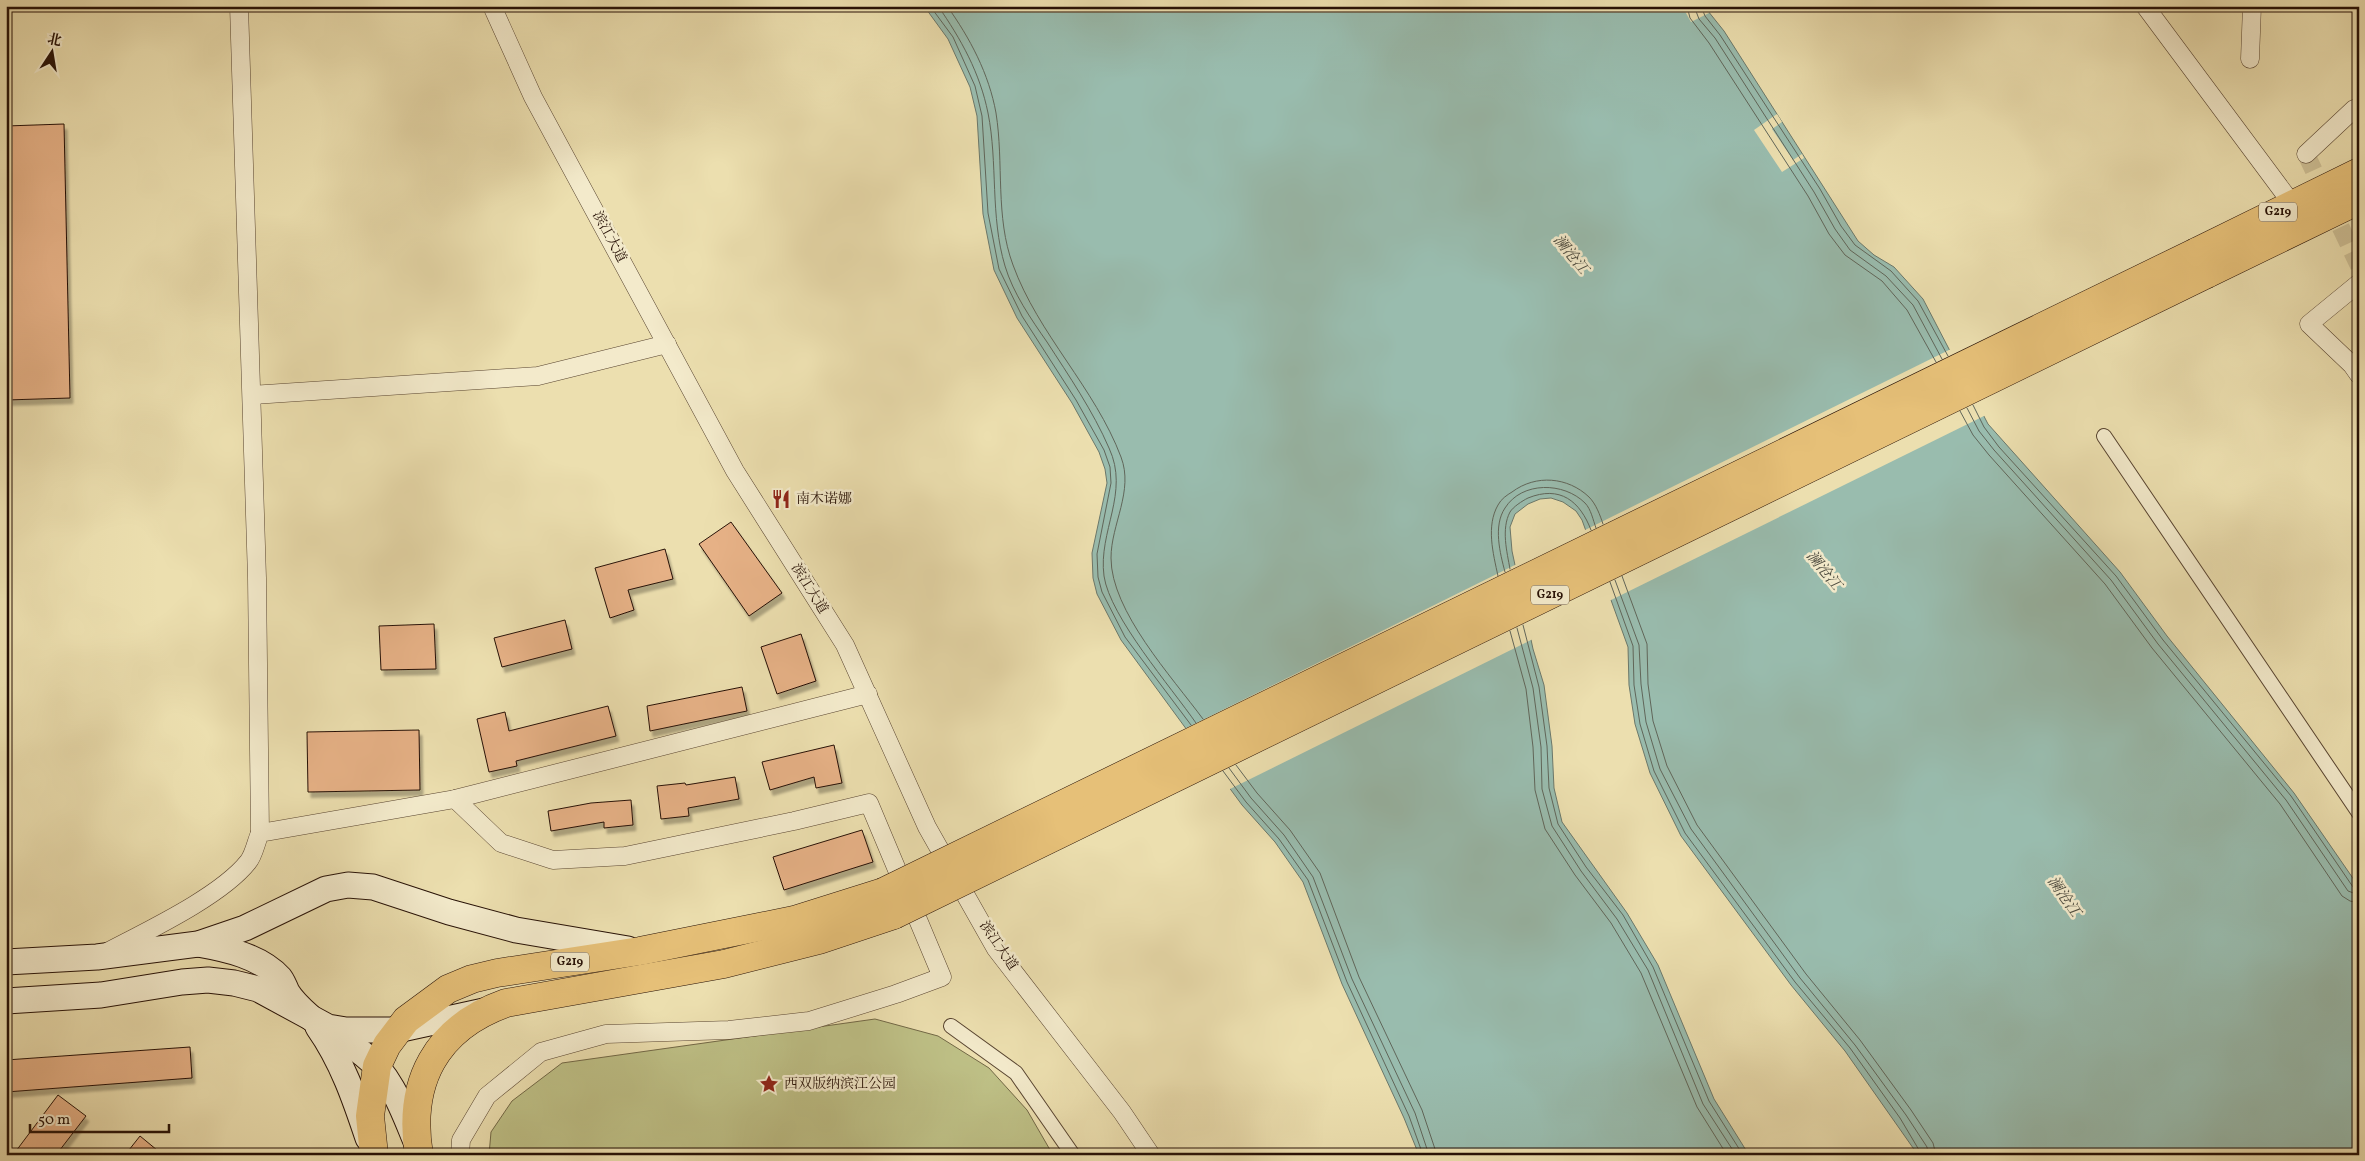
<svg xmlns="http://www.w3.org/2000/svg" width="2365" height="1161" viewBox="0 0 2365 1161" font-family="Vollkorn,'Noto Serif SC',serif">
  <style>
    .green { fill: #bec086; stroke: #726846 }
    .water { fill: #99bcae; stroke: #6b786b }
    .pier { fill: #ecdfaf }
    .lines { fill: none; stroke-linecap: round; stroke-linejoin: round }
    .shore { stroke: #60665a; stroke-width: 1 }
    .building { fill: #e6b186; stroke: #271106; filter: url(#shadow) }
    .minor-tunnel { stroke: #cec096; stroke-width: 18; stroke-dasharray: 18 9; stroke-linecap: butt }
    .pedestrian-casing { stroke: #584430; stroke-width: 16 }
    .minor-casing { stroke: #584430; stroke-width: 19 }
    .secondary-casing { stroke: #271106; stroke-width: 27 }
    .trunk-casing { stroke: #271106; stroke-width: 29 }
    .pedestrian { stroke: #f3eacb; stroke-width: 14 }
    .minor { stroke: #f3eacb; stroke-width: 18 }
    .secondary { stroke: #f3eacb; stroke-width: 25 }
    .trunk { stroke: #e6c078; stroke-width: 28 }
    .trunk-bridge-casing { stroke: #271106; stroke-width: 29; stroke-linecap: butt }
    .trunk-bridge { stroke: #e6c078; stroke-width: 28 }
    .labels { text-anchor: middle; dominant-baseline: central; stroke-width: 5; stroke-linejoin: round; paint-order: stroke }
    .shield { fill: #f3eacb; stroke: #645241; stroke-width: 1 }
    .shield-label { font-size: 12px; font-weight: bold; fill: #271106 }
    .street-label { font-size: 14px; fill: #271106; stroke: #f3eacb }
    .poi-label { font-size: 14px; fill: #271106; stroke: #f3eacb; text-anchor: start }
    .water-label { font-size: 15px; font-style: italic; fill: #4f4d41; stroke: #f3eacb }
  </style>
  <defs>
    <filter id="shadow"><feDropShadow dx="3" dy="5.5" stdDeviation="1" flood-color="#0004"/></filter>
  </defs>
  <rect width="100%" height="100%" fill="#ecdfaf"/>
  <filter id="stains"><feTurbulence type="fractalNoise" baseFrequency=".004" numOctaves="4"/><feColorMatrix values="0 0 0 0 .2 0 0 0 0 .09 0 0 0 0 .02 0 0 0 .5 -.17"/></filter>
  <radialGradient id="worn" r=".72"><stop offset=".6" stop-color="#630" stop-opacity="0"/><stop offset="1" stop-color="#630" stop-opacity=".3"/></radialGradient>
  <polygon class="green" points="875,1019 938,1036 989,1068 1027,1110 1053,1155 489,1155 491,1132 512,1101 562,1063"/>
  <polygon class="water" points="924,6 1704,6 1724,31 1858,241 1874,255 1894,267 1923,299 1988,424 2120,572 2167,636 2294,793 2359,887 2359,1155 1918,1155 1845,1051 1791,985 1681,836 1650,773 1635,724 1629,685 1628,647 1582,520 1576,511 1563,502 1551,498 1540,499 1528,504 1515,514 1510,527 1512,551 1533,649 1544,685 1552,746 1554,788 1562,822 1627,913 1658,965 1714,1099 1749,1155 1419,1155 1404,1118 1342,984 1303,882 1275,842 1242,805 1121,640 1097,594 1093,578 1092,553 1107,483 1105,469 1099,452 1072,403 1017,318 994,270 983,214 977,116 970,87 948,39"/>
  <g class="pier">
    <polygon points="1682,6 1704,6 1709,13 1691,22"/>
    <polygon points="1777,114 1782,122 1772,129 1793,160 1802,154 1804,158 1782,172 1754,130"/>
    <polygon points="1953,348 1986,415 1609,601 1583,531"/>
    <polygon points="1517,564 1533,639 1228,790 1184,729"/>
  </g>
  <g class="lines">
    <g class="shore">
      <polyline points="930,6 953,37 975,86 982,116 988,213 999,269 1022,316 1076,400 1104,450 1110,467 1111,483 1097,554 1098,577 1102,592 1125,637 1191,725"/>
      <path d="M938,6C961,39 980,73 988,113C998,163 990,216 1005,266C1013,293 1031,319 1047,342C1069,376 1093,411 1109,448C1130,493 1098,531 1104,576C1110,617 1171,687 1196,723"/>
      <path d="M947,6C970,38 989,74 996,113C1004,163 995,217 1013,265C1038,334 1095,388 1121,457C1134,491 1111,524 1111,558C1111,611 1172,677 1203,719"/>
      <polyline points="1687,6 1690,18 1709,43 1808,196 1829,234 1845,255 1882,281 1907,310 1936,362"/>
      <polyline points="1694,6 1699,19 1715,38 1814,192 1835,229 1850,250 1886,276 1913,305 1942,359"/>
      <polyline points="1701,6 1705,16 1720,35 1820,189 1841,226 1855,245 1891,271 1918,301 1948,356"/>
      <polyline points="1973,405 1984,427 1999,447 2116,576 2163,640 2291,796 2353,887 2359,889"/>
      <polyline points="1967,408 1979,431 1994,450 2111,580 2158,644 2286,800 2348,891 2359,895"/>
      <polyline points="1960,411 1973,435 1989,455 2105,584 2152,648 2280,804 2342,896 2350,901 2359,903"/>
      <path d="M1510,569C1507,552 1501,529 1510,512C1513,507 1522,501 1528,498C1560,485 1580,501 1591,530"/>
      <path d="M1505,572C1500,553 1493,526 1505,508C1522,481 1564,482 1585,503C1591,509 1593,520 1596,528"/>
      <path d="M1498,576C1493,553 1486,526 1498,505C1501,499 1507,495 1512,492C1536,474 1568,477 1589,497C1596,504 1600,515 1603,524"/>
      <polyline points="1622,576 1647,644 1648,684 1653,721 1667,766 1697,825 1806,974 1860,1040 1911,1110 1933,1143 1936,1155"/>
      <polyline points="1615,580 1639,645 1641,684 1646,722 1660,769 1691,829 1800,978 1855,1045 1906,1115 1927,1147 1928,1155"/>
      <polyline points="1610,582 1633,646 1634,685 1640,724 1654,771 1685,833 1795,982 1850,1048 1900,1118 1922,1155"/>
      <polyline points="1523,625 1539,687 1547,746 1549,788 1558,824 1586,867 1623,915 1653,967 1709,1101 1743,1155"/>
      <polyline points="1517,628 1533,688 1541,747 1542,789 1552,826 1581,871 1617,919 1648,970 1703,1104 1736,1155"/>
      <polyline points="1510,631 1526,689 1533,747 1535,790 1545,829 1575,875 1611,923 1641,973 1697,1107 1727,1155"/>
      <polyline points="1236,765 1257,793 1290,830 1320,873 1359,977 1422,1110 1437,1155"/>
      <polyline points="1229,768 1251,798 1284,835 1313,877 1352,979 1415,1113 1429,1155"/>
      <polyline points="1223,771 1246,802 1279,839 1308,880 1347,982 1409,1116 1423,1155"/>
    </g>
  </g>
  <g class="building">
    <polygon points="64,124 70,398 6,400 6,126"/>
    <polygon points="731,522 782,593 749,616 699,544"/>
    <polygon points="665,549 673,579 628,590 634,610 610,618 595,568"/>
    <polygon points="565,620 572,649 502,667 494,638"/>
    <polygon points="434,624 436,669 381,670 379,626"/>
    <polygon points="801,634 816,681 777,694 761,647"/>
    <polygon points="742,687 747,711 650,731 647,706"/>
    <polygon points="608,706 616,736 516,761 517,766 489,772 477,719 505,712 509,731"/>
    <polygon points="419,730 420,790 308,792 307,732"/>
    <polygon points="834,745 842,783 816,788 814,777 770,790 762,762"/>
    <polygon points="735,777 739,799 688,808 689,816 661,819 657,786 685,783 686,785"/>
    <polygon points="631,800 633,825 604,828 604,822 551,831 548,811 591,803"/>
    <polygon points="862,830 873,862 784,890 773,857"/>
    <polygon points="190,1047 192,1078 6,1092 6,1060"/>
    <polygon points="58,1095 86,1116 56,1155 13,1155"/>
    <polygon points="140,1136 163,1155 125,1155"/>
  </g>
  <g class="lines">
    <polyline class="minor-tunnel" points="2306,154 2359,266"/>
    <g class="pedestrian-casing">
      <g id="pedestrian">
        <polyline points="2104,436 2359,813"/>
        <polyline points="951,1026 1016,1073 1073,1155"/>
      </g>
    </g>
    <g class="minor-casing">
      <g id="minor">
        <polyline points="239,6 257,578 260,833"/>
        <polyline points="492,6 533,97 735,471 845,645 927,827 996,949 1122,1112 1151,1155"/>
        <polyline points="2145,6 2293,205"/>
        <polyline points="2250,59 2252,6"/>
        <polyline points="2306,154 2354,109 2359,107"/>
        <polyline points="2359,283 2309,324 2352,365 2359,375"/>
        <polyline points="252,395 538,376 667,344"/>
        <polyline points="455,799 501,843 553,860 625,856 794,821 869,803 942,977 896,994 809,1021 729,1030 606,1034 541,1052 487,1096 461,1140 460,1155"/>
        <path d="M109,951C149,930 221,896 248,862C254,855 256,842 260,833L455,799L868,694"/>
      </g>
    </g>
    <g class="secondary-casing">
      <g id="secondary">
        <path d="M198,944C226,949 260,956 280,978C283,982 285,987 287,992C293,1002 301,1009 310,1017C326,1031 346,1040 363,1054C392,1076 403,1111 417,1144"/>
        <polyline points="6,962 97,957 198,944 245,928 326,889 348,885 373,887 449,912 516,930 628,949"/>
        <polyline points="6,1001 101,995 182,982 208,980 234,983 258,989 328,1027 346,1030 397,1030 484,1011"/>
        <path d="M318,1027C342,1061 355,1099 368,1138"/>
      </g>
    </g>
    <g class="trunk-casing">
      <g id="trunk">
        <polyline points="2196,252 2359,172"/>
        <polyline points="2207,274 2359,200"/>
        <polyline points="374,1155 370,1116 377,1066 387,1045 406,1020 448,989 472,979 497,973 640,951 794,920 883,892"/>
        <path d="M419,1155C407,1082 436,1028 506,1003L724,964L819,940L894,915"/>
      </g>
    </g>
    <use href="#pedestrian" class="pedestrian"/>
    <use href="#minor" class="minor"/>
    <use href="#secondary" class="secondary"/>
    <use href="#trunk" class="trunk"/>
    <g class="trunk-bridge-casing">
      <g id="trunk-bridge">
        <polyline points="883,892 2196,252"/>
        <polyline points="894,915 2207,274"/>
      </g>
    </g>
    <use href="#trunk-bridge" class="trunk-bridge"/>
  </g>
  <defs>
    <g id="restaurant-bare" transform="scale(1.5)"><path d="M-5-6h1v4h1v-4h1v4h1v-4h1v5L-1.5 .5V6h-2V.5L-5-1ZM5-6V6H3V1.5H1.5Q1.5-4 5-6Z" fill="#8f2418" stroke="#f3eacb" stroke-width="2.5" paint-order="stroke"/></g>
    <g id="sight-bare" transform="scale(1.5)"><path d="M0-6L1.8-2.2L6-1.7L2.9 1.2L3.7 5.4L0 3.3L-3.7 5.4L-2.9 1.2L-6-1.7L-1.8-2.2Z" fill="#8f2418" stroke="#f3eacb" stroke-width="2.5" paint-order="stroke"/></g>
  </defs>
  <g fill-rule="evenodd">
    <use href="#restaurant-bare" x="781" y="499"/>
    <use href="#sight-bare" x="769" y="1084"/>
  </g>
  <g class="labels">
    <g class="shield">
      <rect x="2259" y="202.5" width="38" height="19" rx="4"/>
      <rect x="1531" y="585.5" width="38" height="19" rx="4"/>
      <rect x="551" y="952.5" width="38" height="19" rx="4"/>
    </g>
    <g class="shield-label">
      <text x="2278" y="212">G219</text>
      <text x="1550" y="595">G219</text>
      <text x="570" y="962">G219</text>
    </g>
    <g class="street-label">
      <text transform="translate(609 237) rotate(62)">滨江大道</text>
      <text transform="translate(809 589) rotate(58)">滨江大道</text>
      <text transform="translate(998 946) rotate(56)">滨江大道</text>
    </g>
    <g class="poi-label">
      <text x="796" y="499">南木诺娜</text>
      <text x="784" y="1084">西双版纳滨江公园</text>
    </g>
    <g class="water-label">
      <text transform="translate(1570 255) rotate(51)">澜沧江</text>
      <text transform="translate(1823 571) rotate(51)">澜沧江</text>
      <text transform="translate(2063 897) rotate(55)">澜沧江</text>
    </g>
  </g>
  <rect width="2365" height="1161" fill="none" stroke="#ecdfaf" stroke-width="25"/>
  <rect x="8" y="8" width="2350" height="1146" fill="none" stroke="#271106" stroke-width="2.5"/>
  <rect x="12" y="12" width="2340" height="1136" fill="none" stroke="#271106"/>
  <g transform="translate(52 52) rotate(12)" stroke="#f3eacb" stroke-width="4" paint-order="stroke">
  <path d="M0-4L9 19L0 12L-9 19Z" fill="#271106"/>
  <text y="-8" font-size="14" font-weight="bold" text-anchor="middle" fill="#271106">北</text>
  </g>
  <path d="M30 1124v8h139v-8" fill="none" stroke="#271106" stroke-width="2.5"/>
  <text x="38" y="1124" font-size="15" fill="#271106" stroke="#f3eacb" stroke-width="4" paint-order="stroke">50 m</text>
  <rect width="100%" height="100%" filter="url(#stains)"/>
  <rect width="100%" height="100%" fill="url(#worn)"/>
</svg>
